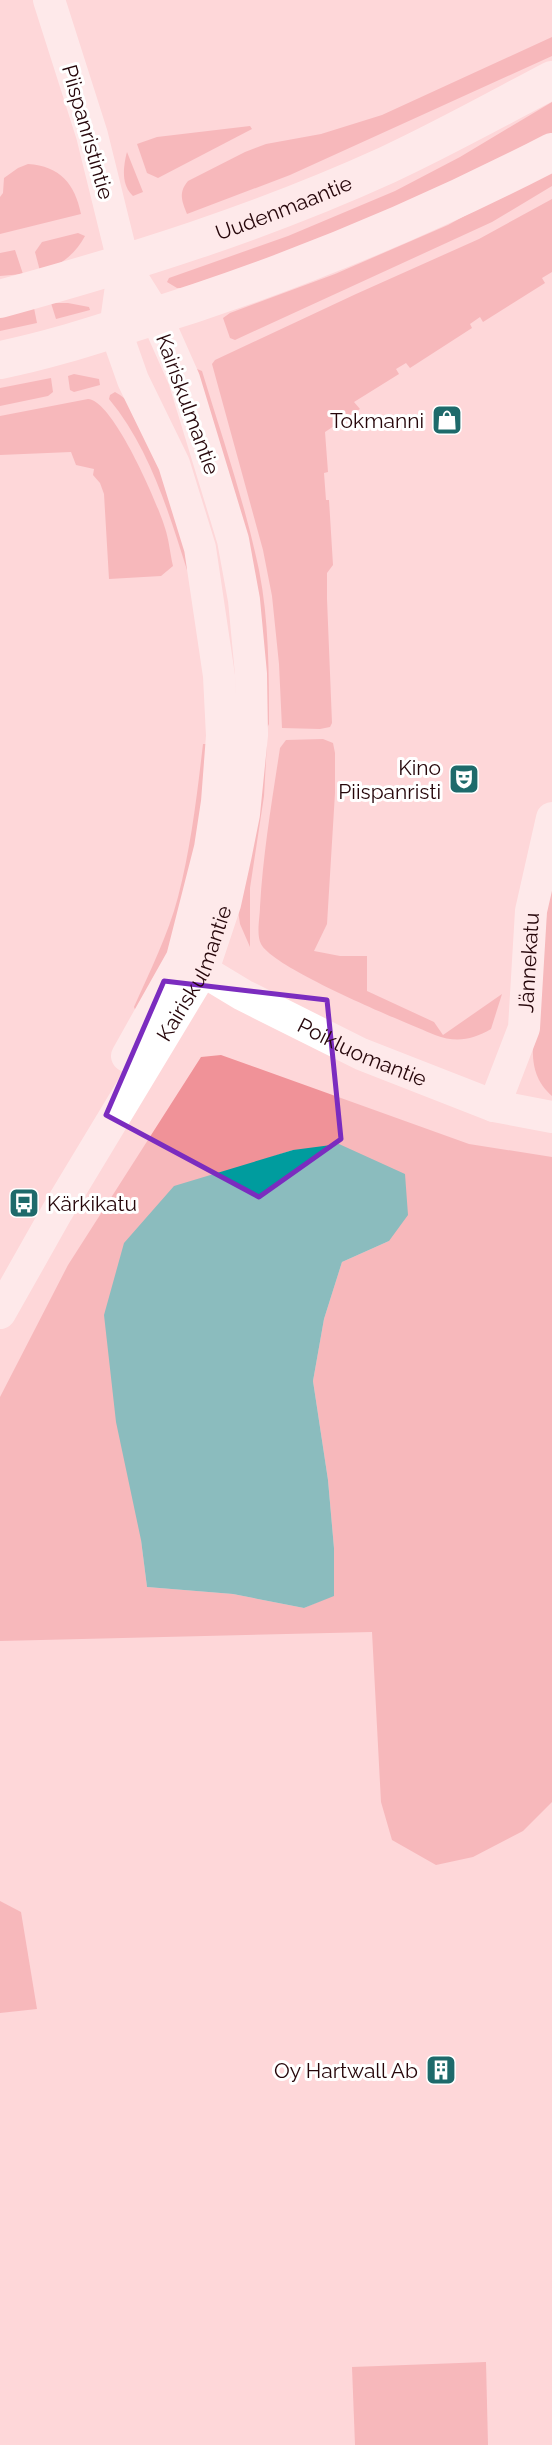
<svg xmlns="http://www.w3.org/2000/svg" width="552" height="2445" viewBox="0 0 552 2445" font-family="Raleway,sans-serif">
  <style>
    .green { fill: #f09298; fill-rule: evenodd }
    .water { fill: #009c9e }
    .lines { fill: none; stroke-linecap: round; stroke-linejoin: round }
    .minor { stroke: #fff; stroke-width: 32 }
    .major { stroke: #fff; stroke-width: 38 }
    .marked { fill: none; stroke: #7b2cbf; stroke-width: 5; stroke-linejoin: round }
    .labels { text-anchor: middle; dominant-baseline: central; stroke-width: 6; stroke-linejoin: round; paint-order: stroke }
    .street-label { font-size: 21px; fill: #26060a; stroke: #fff }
    .poi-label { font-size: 21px; fill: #26060a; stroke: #fff; text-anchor: end }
  </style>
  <rect width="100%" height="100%" fill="#fed7d9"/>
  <g class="green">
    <path d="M552,37V56L290,175L187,214C182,201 178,193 188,181L245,152L266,144L321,134L382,115Z"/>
    <polygon points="552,102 552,134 404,208 193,288 177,288 167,282 169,278 288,236 395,191 460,157"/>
    <polygon points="250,126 252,129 158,178 147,173 137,144 157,137"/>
    <path d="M127,152L143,192L133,196C121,185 123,167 127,152Z"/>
    <path d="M28,164C60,166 75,184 81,214L0,234V197L3,193L4,178L18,168Z"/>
    <polygon points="552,168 552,186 492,222 235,340 230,338 223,318 230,313 335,274 448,225"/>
    <polygon points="552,199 552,272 542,278 545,283 483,322 480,317 470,324 472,328 410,368 406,363 396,369 399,374 354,402 360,409 325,432 328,472 324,473 326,500 329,500 333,565 327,573 327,599 332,723 330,727 320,729 282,728 279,664 272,596 263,550 212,364 215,360 356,294 479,239"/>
    <path d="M78,233L85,236C75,254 61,266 40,271L35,252L42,242Z"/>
    <polygon points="15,250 23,274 0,276 0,253"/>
    <polygon points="51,303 68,303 89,307 90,310 56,319"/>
    <polygon points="34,308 37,323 0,331 0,315"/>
    <path d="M197,369L202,371C222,437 245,503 259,570C269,620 269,673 269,724L267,728L191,371Z"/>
    <polygon points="74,374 99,379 100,385 74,392 70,390 68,376"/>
    <polygon points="51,378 53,392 48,396 0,406 0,388"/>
    <path d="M115,392C154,410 179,520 191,561L187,570C168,510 149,447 109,399L110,395Z"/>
    <path d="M88,399C113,400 158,504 165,528C169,540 170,553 173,566L161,576L109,579L104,494L100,483L93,475L94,469L76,465L71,452L0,455V416Z"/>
    <path d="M323,739L333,743L335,753V793L327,924L314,951L340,956H367V991L434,1022L443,1035L502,994L491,1029C472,1040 456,1043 435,1035C404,1022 274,969 261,944C256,934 260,917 260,907C263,853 272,801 280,748L286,740Z"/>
    <polygon points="267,742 264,796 250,888 250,947 240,924 236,897"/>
    <path d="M203,744H213L212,788L169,960L136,1012L134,1007C150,971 168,935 178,897C191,847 197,795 203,744Z"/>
    <path d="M552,863V1096C534,1080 532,1063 533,1040Z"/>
    <path d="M221,1055L469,1144L552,1157V1802L523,1831L473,1857L436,1865L392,1840L381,1802L372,1632L0,1641V1397L68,1265L201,1057ZM293,1150L389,1241L342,1262L324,1319L313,1381L328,1480L334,1548V1595L304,1608L233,1594L147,1587L141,1540L238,1168Z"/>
    <polygon points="0,1901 21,1912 37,2009 0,2013"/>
    <polygon points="486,2362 488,2445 355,2445 352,2367"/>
  </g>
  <polygon class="water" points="339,1144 405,1174 408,1215 389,1241 342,1262 324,1319 313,1381 328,1480 334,1548 334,1596 304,1608 233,1594 147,1587 141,1540 116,1422 104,1315 124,1243 174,1186 293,1150"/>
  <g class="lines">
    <g class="minor">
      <polyline points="124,265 115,329 133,380 174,464 200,548 219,676 222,736 217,802 210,848 182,958 127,1056"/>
      <path id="s1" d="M185,960L243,995L361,1054L494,1106L552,1117"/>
      <path id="s2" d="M494,1106L524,1028L531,911L552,818"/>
      <path id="s3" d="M0,1313L57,1212L203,970L225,904L236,854L244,814L252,735L251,674L244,600L233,540L184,379L156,316L124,265L92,135L49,0"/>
    </g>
    <g class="major">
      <path id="s4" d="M0,299C132,263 262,222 387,165C443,139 497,109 552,80"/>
      <path d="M0,360C46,351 89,337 133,323C278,279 417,222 552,152"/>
    </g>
  </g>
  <path d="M0 0H552V2445H0ZM164,981L327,1000L341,1139L259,1197L106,1115Z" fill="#fed7d9" fill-opacity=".55" fill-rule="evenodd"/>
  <path class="marked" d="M164,981L327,1000L341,1139L259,1197L106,1115Z"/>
  <defs>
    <g id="shop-square" transform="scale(1.575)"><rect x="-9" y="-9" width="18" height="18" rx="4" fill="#1e6a6b" stroke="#fff"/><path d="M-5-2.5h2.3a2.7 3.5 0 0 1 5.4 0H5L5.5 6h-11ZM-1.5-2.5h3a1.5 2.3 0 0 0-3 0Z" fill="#fff"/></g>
    <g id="theatre-square" transform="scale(1.575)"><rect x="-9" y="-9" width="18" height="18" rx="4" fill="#1e6a6b" stroke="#fff"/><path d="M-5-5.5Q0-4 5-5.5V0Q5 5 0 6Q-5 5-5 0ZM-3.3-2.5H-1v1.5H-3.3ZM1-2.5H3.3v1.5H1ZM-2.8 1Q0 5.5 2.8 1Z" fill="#fff"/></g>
    <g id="bus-square" transform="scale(1.575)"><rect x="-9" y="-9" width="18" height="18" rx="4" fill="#1e6a6b" stroke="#fff"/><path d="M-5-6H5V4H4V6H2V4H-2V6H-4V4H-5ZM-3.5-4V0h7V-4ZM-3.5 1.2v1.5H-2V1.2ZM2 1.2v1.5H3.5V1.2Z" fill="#fff"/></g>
    <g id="building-square" transform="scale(1.575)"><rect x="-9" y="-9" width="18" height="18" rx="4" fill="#1e6a6b" stroke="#fff"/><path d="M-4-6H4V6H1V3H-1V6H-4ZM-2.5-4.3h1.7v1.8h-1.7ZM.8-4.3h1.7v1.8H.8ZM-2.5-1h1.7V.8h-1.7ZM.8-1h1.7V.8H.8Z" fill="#fff"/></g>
  </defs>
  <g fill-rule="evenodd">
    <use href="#shop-square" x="447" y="420"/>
    <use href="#theatre-square" x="464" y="779"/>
    <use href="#bus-square" x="24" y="1203"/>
    <use href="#building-square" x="441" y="2070"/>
  </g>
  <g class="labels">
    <g class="street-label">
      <text transform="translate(88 132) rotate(74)">Piispanristintie</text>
      <text stroke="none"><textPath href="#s4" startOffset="298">Uudenmaantie</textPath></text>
      <text transform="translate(188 404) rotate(70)">Kairiskulmantie</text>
      <text stroke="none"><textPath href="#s2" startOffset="149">Jännekatu</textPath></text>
      <text stroke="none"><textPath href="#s3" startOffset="392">Kairiskulmantie</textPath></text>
      <text stroke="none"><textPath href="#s1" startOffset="200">Poikluomantie</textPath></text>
    </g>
    <g class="poi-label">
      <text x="424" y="420">Tokmanni</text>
      <text x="441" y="767">Kino<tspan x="441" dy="24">Piispanristi</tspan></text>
      <text x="47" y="1203" text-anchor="start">Kärkikatu</text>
      <text x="418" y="2070">Oy Hartwall Ab</text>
    </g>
  </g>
</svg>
